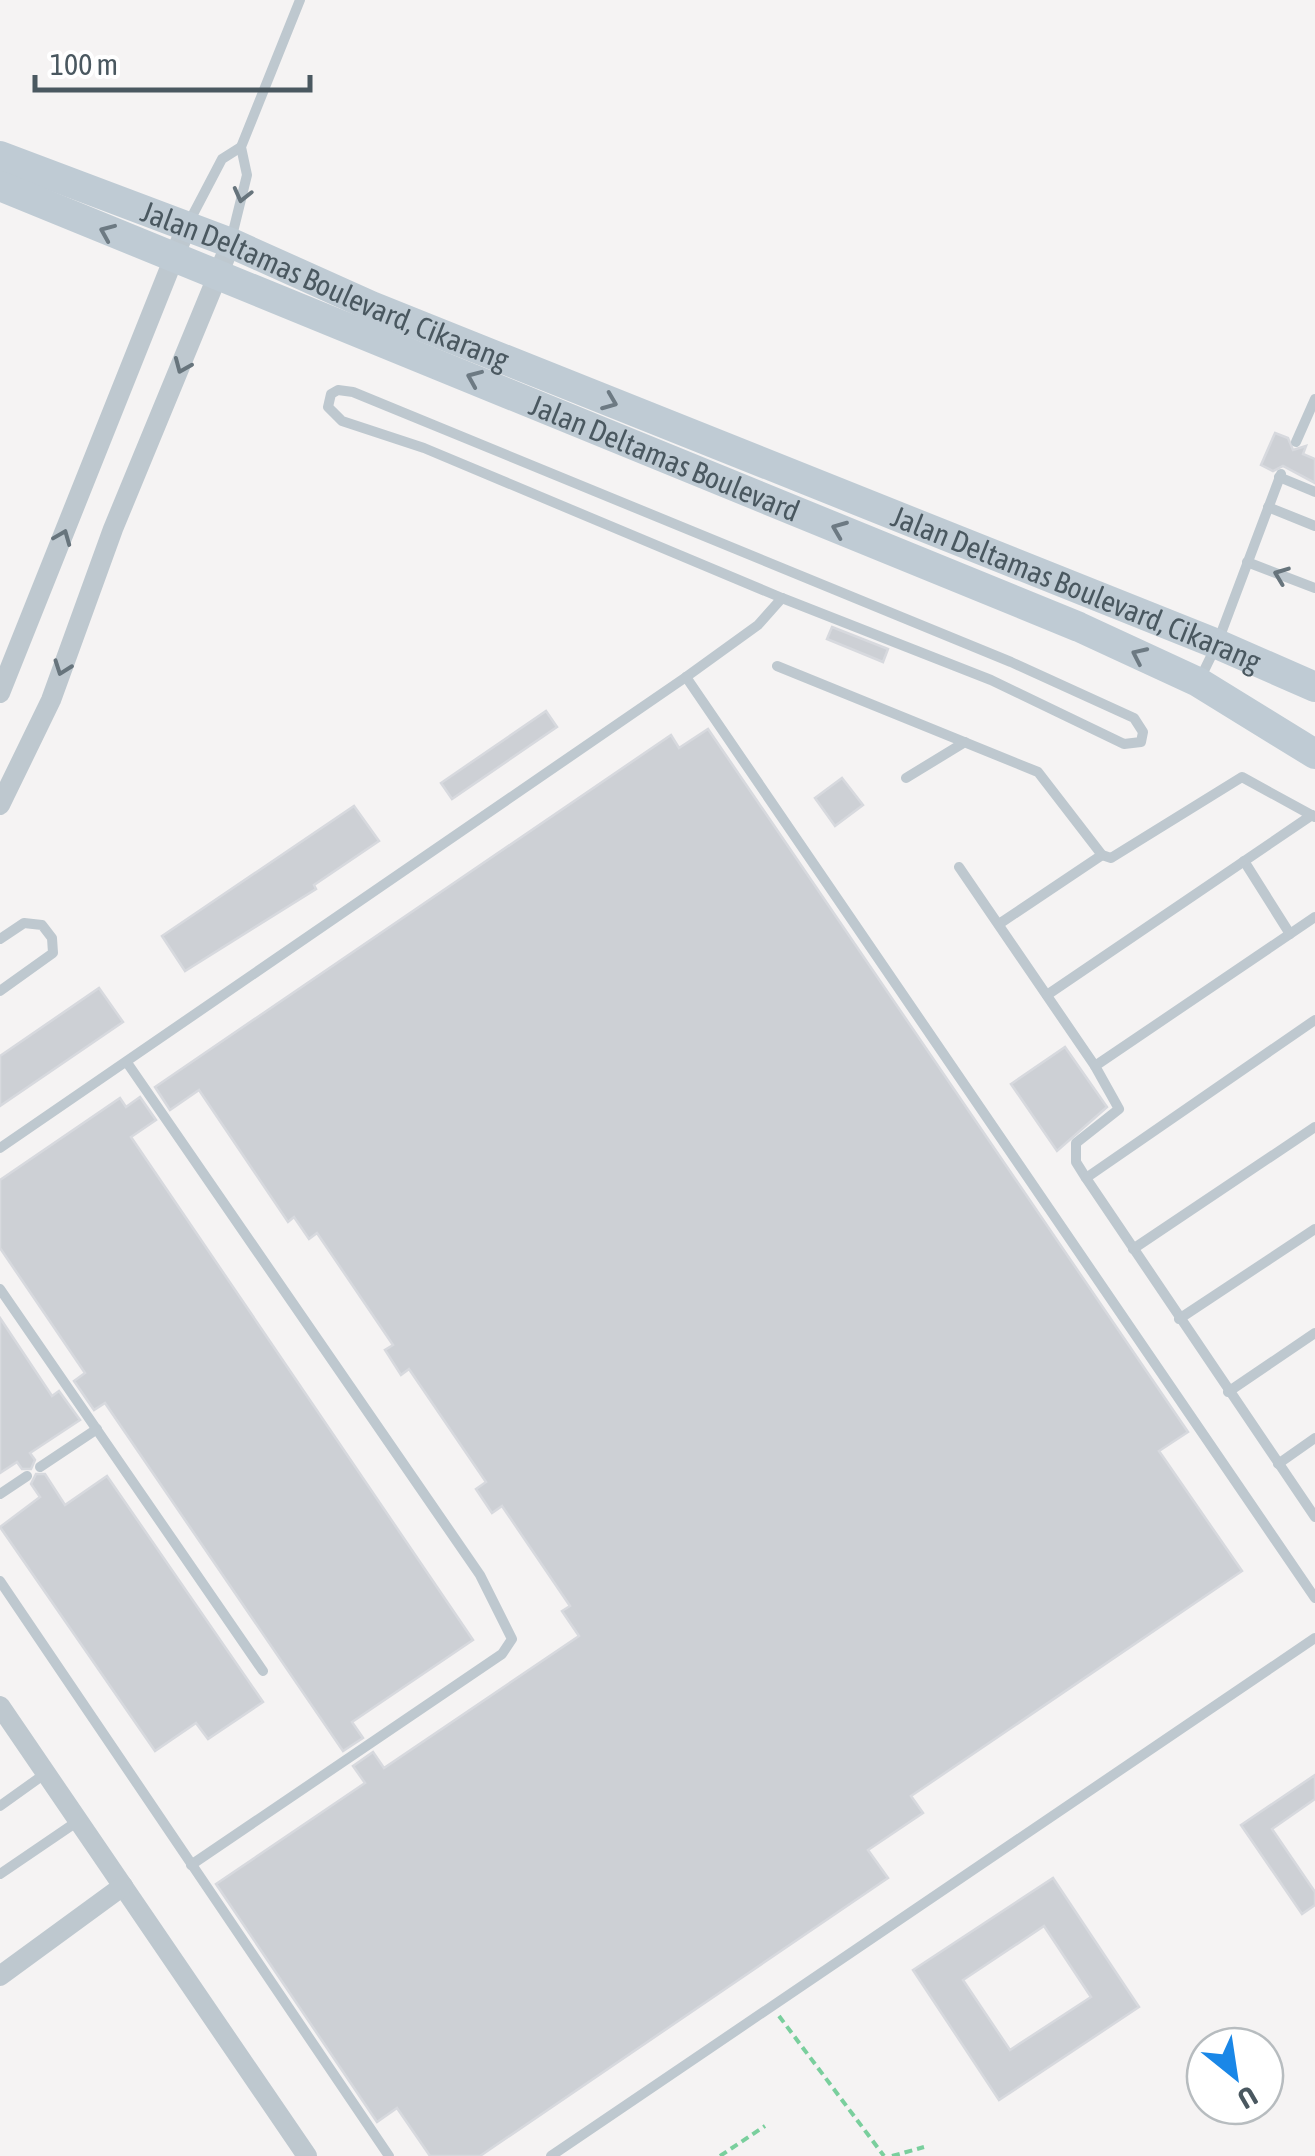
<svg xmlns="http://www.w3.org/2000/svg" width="1315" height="2156" viewBox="0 0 1315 2156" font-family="'Asap Condensed',sans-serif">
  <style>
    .building { fill: #cdd0d5; stroke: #d7d9de; stroke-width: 2.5; fill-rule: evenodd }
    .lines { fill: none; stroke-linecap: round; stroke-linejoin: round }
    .path { stroke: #7acf9d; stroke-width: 4; stroke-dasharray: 8 5; stroke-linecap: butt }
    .lane { stroke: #bec8cf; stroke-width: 10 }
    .street { stroke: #bec8cf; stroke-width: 20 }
    .secondary { stroke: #bfcbd4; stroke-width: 30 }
    .oneway { stroke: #67747c }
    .oneway2 { stroke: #6d7a83 }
    .labels { text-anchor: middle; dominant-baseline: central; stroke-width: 10; stroke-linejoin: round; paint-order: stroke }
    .street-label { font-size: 30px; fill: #4a5860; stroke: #fff }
  </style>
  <rect width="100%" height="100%" fill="#f5f3f3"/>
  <g class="building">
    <polygon points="1275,433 1288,438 1293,450 1306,446 1303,454 1315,459 1315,483 1283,466 1273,471 1261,465"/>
    <polygon points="832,627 888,649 883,662 827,639"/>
    <polygon points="546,711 557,727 452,799 441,783"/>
    <polygon points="708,729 1188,1432 1159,1451 1242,1571 911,1796 923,1813 868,1850 888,1878 480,2156 430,2156 397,2108 377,2122 216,1884 365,1783 353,1766 373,1752 384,1768 579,1636 562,1611 570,1606 502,1506 492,1513 476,1489 486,1482 409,1369 401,1375 385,1350 393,1345 317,1233 309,1239 294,1217 288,1222 199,1090 170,1110 155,1087 671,735 679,748"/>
    <polygon points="842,778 863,805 835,826 815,798"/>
    <polygon points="354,806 379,841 314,885 316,889 185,971 162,936"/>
    <polygon points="99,988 123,1022 0,1106 0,1056"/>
    <polygon points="1065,1047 1107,1107 1057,1151 1011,1084"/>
    <polygon points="140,1097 156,1120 131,1137 473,1640 352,1722 363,1738 343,1751 105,1403 94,1410 74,1381 85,1373 0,1248 0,1180 120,1098 126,1107"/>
    <polygon points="0,1318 52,1396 59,1391 80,1420 30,1453 35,1460 31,1469 22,1469 17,1462 0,1473"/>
    <polygon points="36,1474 45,1474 65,1505 107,1476 263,1702 208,1739 196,1723 155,1751 0,1527 40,1497 31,1484"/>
    <polygon points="1315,1775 1315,1799 1272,1829 1315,1892 1315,1905 1302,1914 1241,1825"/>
    <path d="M1053,1878L1139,2007L999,2100L913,1970ZM1044,1926L1091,1997L1010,2050L963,1980Z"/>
  </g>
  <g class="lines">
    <g class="path">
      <polyline points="779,2016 884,2156"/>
      <polyline points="720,2156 765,2126"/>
      <polyline points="892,2156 924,2147"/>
    </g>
    <g class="lane">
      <polyline points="189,222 222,159 241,147"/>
      <polyline points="231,240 247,175 241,147 300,0"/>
      <polygon points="338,390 353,392 1011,662 1134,718 1143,732 1141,742 1124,744 991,680 782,598 424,448 342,421 328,407 331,394"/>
      <polyline points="1296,442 1315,399"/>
      <polyline points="1279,477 1315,492"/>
      <polyline points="1268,507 1315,526"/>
      <polyline points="1247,562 1315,588"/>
      <polyline points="777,666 1038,772 1102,855 1111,858 1242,777 1315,817"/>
      <polyline points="686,677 1315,1598"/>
      <polyline points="1199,681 1217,644 1281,474"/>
      <polyline points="906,778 965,742"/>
      <polyline points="1244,861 1290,934"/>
      <polyline points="959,867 1095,1066"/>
      <polyline points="1315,917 1095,1066 1119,1109 1076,1143 1076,1162 1086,1178 1315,1517"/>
      <polyline points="999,924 1102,855"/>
      <polyline points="0,939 24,923 42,925 52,938 53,953 0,991"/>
      <polyline points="1047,995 1312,815"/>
      <polyline points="128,1064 480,1575 512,1639 502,1654 191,1865"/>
      <polyline points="0,1148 686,677 758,625 782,598"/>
      <polyline points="1086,1178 1315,1020"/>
      <polyline points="1133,1249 1315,1127"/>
      <polyline points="0,1289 263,1671"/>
      <polyline points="1179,1319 1315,1229"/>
      <polyline points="1228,1392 1315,1333"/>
      <polyline points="1278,1464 1315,1438"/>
      <polyline points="40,1467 97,1429"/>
      <polyline points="0,1494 27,1476"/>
      <polyline points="0,1581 389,2156"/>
      <polyline points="0,1806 46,1773"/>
      <polyline points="0,1874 78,1821"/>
      <polyline points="551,2156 1315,1638"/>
    </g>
    <g class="street">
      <polyline points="0,693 187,225"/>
      <polyline points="0,805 51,700 113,529 231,243"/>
      <polyline points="0,1706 307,2156"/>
      <polyline points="0,1976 123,1886"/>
    </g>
    <g class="secondary">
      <path id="s1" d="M0,156L231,243L371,306L1217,644L1315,687"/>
      <path id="s2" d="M0,186L1079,627L1198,682L1315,754"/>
    </g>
  </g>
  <defs><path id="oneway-chevron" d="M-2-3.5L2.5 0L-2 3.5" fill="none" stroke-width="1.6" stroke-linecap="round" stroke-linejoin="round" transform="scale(2.5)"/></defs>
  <g class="oneway">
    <use href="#oneway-chevron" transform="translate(242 195) rotate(104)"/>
    <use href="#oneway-chevron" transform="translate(182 366) rotate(113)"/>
    <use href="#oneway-chevron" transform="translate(63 537) rotate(-68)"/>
    <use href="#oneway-chevron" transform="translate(1281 575) rotate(-159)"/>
    <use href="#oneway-chevron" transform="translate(62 668) rotate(110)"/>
  </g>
  <g class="oneway2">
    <use href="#oneway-chevron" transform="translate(107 232) rotate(-157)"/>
    <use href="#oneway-chevron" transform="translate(474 378) rotate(-157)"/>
    <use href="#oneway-chevron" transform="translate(610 402) rotate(22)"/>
    <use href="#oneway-chevron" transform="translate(839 529) rotate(-158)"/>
    <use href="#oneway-chevron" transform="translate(1139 655) rotate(-155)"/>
  </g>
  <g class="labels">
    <g class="street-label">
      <text stroke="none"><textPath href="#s1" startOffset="350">Jalan Deltamas Boulevard, Cikarang</textPath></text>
      <text stroke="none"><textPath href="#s2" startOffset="718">Jalan Deltamas Boulevard</textPath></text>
      <text stroke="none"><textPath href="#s1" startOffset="1160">Jalan Deltamas Boulevard, Cikarang</textPath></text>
    </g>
  </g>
  <g transform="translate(1235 2076) rotate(150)"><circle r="48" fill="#ffffff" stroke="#b7bcbf" stroke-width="2.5"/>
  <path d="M0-8L18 38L0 25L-18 38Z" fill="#1a87e7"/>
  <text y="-15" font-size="28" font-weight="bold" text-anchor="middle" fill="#4a5860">U</text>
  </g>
  <path d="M35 75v15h275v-15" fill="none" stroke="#4a5860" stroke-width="5"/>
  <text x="50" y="75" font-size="30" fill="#4a5860" stroke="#ffffff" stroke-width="8" paint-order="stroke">100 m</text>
</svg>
